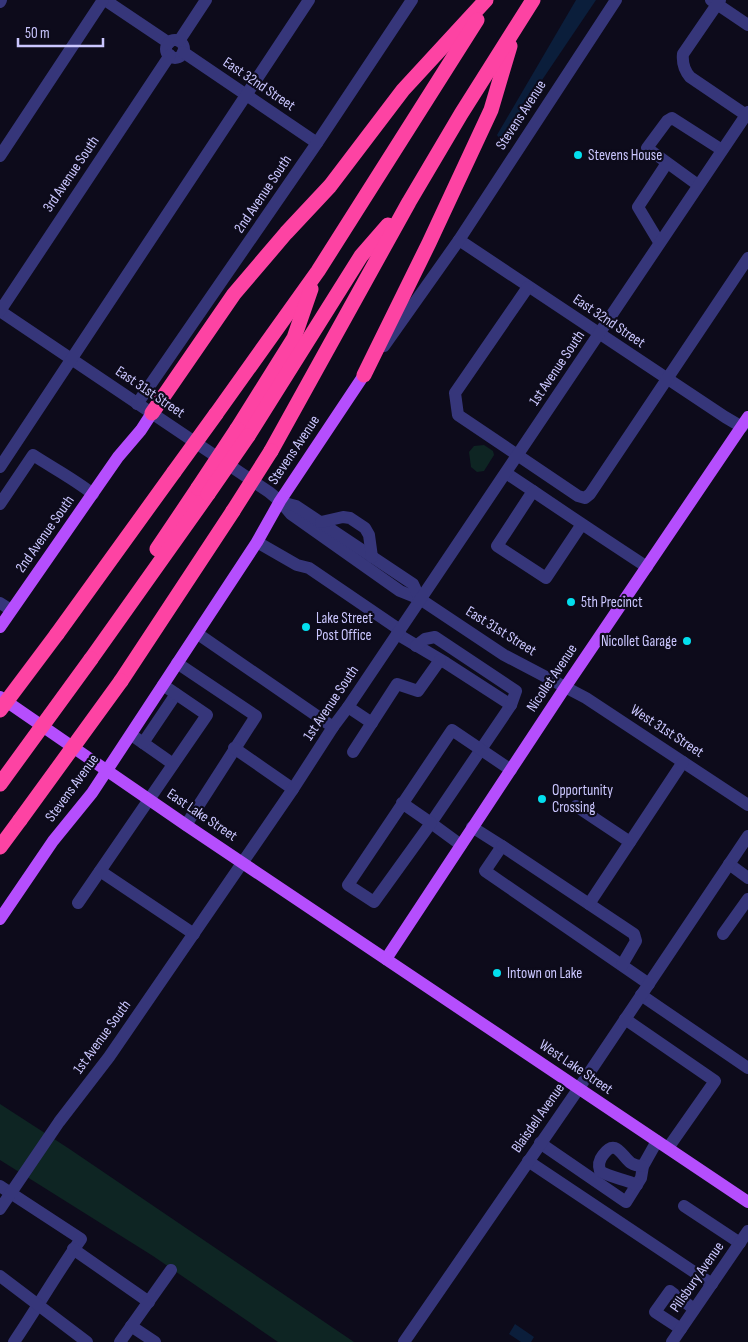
<svg xmlns="http://www.w3.org/2000/svg" width="748" height="1342" viewBox="0 0 748 1342" font-family="'Sofia Sans Condensed',sans-serif">
  <style>
    .green { fill: #0e2523 }
    .water { fill: #0b1e3b }
    .lines { fill: none; stroke-linecap: round; stroke-linejoin: round }
    .minor { stroke: #36367a; stroke-width: 12 }
    .major { stroke: #b54efd; stroke-width: 12 }
    .highway { stroke: #fd43a3; stroke-width: 15 }
    .highway-bridge { stroke: #fd43a3; stroke-width: 15 }
    .poi-dot { fill: #03dfee; stroke: #0d0b1b; stroke-width: 2 }
    .labels { text-anchor: middle; dominant-baseline: central; stroke-width: 4.5; stroke-linejoin: round; paint-order: stroke }
    .street-label { font-size: 15px; fill: #cac6fe; stroke: #0d0b1b }
    .poi-label { font-size: 15px; fill: #cac6fe; stroke: #0d0b1b; text-anchor: start }
  </style>
  <rect width="100%" height="100%" fill="#0d0b1b"/>
  <g class="green">
    <polygon points="484,445 493,451 494,455 484,471 477,472 471,467 469,452 474,446"/>
    <polygon points="0,1104 68,1148 354,1342 278,1342 153,1256 0,1160"/>
  </g>
  <g class="water">
    <polygon points="576,0 596,0 501,141 497,135"/>
    <polygon points="515,1324 534,1337 531,1342 521,1342 509,1334"/>
  </g>
  <g class="lines">
    <g class="minor">
      <polyline points="105,0 169,43"/>
      <polyline points="711,0 748,25"/>
      <path d="M720,0L683,54C682,63 684,70 690,77L746,115"/>
      <polyline points="0,2 1,0"/>
      <circle cx="175" cy="49" r="9"/>
      <polyline points="179,41 206,0"/>
      <polyline points="183,52 317,143"/>
      <polyline points="0,156 103,0"/>
      <polyline points="698,185 647,148 667,121 672,118 722,150"/>
      <polyline points="459,240 725,417 742,427"/>
      <polyline points="659,242 638,207 667,163"/>
      <polyline points="528,287 455,393 458,415 578,496 585,498 590,494 748,258"/>
      <polyline points="0,311 269,492 280,501 291,514 400,591 420,599 504,655 586,698 748,805"/>
      <polyline points="0,311 170,55"/>
      <polyline points="384,346 459,240 616,0"/>
      <polyline points="137,404 317,143 412,0"/>
      <polyline points="0,467 309,0"/>
      <polyline points="506,473 533,491"/>
      <polyline points="281,502 296,506 413,584 420,599"/>
      <path d="M0,504L33,455C53,468 74,479 93,494"/>
      <polyline points="321,522 343,517 350,518 365,528 369,535 372,557"/>
      <path d="M582,524L546,578L497,546L533,491C571,517 609,542 647,567"/>
      <polyline points="257,542 297,565 309,568 400,630"/>
      <polyline points="0,603 11,610"/>
      <polyline points="198,634 333,727"/>
      <polyline points="397,634 446,663 511,705 431,823 461,845"/>
      <polyline points="416,646 425,639 435,637 516,691 511,705"/>
      <polyline points="177,663 256,716 186,825"/>
      <polyline points="348,707 372,723"/>
      <polyline points="136,738 173,764"/>
      <polyline points="143,743 176,694"/>
      <polyline points="234,748 293,789"/>
      <polyline points="353,752 397,684 418,691 440,660"/>
      <polyline points="402,803 431,823 374,902 348,885 452,730 511,770"/>
      <polyline points="576,806 630,842"/>
      <polyline points="472,827 502,846 485,871 649,984"/>
      <polyline points="502,846 634,934 636,941 622,965"/>
      <polyline points="729,864 748,878"/>
      <polyline points="100,871 194,934"/>
      <polyline points="78,903 207,715 163,685"/>
      <polyline points="589,904 683,762"/>
      <polyline points="723,934 748,899"/>
      <polyline points="641,995 748,1068"/>
      <polyline points="625,1019 715,1081 668,1148"/>
      <polyline points="540,1143 626,1202 641,1178 643,1166 657,1141"/>
      <polyline points="528,1161 712,1284"/>
      <path d="M637,1185C625,1179 611,1178 600,1171C598,1165 599,1160 603,1155C616,1137 622,1157 631,1163C634,1165 639,1166 643,1166"/>
      <path d="M0,1186L81,1239C57,1273 37,1308 14,1342"/>
      <polyline points="684,1206 740,1243"/>
      <path d="M0,1209L59,1122L109,1057L293,789L333,727L348,707C481,508 614,309 748,112"/>
      <polyline points="73,1249 149,1302"/>
      <polyline points="0,1276 87,1342"/>
      <polyline points="131,1326 155,1342"/>
      <polyline points="681,1329 655,1312 670,1291 694,1309"/>
      <polyline points="120,1342 171,1270"/>
      <polyline points="404,1342 579,1088 748,836"/>
      <polyline points="672,1342 748,1231"/>
    </g>
    <g class="major">
      <polyline points="0,627 118,457 141,430 152,413"/>
      <polyline points="0,697 186,825 748,1202"/>
      <polyline points="0,919 53,841 92,793 257,542 280,501 364,375"/>
      <polyline points="386,959 566,686 748,417"/>
    </g>
    <g class="highway">
      <polyline points="364,375 429,243 491,110 510,46"/>
      <polyline points="152,413 234,294 286,233 330,186 403,90 486,0"/>
      <polyline points="216,414 318,271 477,20"/>
      <polyline points="237,429 294,338 311,289"/>
      <polyline points="248,436 361,256 388,225"/>
      <polyline points="271,451 409,202 461,114 533,0"/>
      <polyline points="157,549 198,488"/>
      <polyline points="57,634 174,472"/>
      <polyline points="91,659 208,494"/>
      <polyline points="121,681 233,511"/>
      <polyline points="0,847 20,820"/>
    </g>
    <g class="highway-bridge">
      <polyline points="174,472 216,414"/>
      <polyline points="198,488 237,429"/>
      <polyline points="208,494 248,436"/>
      <polyline points="233,511 271,451"/>
      <polyline points="0,710 57,634"/>
      <polyline points="0,784 91,659"/>
      <polyline points="20,820 121,681"/>
    </g>
  </g>
  <g class="poi-dot">
    <circle cx="578" cy="155" r="5"/>
    <circle cx="571" cy="602" r="5"/>
    <circle cx="306" cy="627" r="5"/>
    <circle cx="687" cy="641" r="5"/>
    <circle cx="542" cy="799" r="5"/>
    <circle cx="497" cy="973" r="5"/>
  </g>
  <g class="labels">
    <g class="street-label">
      <text transform="translate(259 84) rotate(34)">East 32nd Street</text>
      <text transform="translate(521 115) rotate(-57)">Stevens Avenue</text>
      <text transform="translate(71 174) rotate(-56)">3rd Avenue South</text>
      <text transform="translate(263 194) rotate(-56)">2nd Avenue South</text>
      <text transform="translate(609 321) rotate(34)">East 32nd Street</text>
      <text transform="translate(557 368) rotate(-56)">1st Avenue South</text>
      <text transform="translate(150 392) rotate(34)">East 31st Street</text>
      <text transform="translate(294 450) rotate(-56)">Stevens Avenue</text>
      <text transform="translate(45 534) rotate(-55)">2nd Avenue South</text>
      <text transform="translate(501 631) rotate(32)">East 31st Street</text>
      <text transform="translate(552 678) rotate(-56)">Nicollet Avenue</text>
      <text transform="translate(331 703) rotate(-56)">1st Avenue South</text>
      <text transform="translate(667 731) rotate(33)">West 31st Street</text>
      <text transform="translate(72 788) rotate(-54)">Stevens Avenue</text>
      <text transform="translate(202 815) rotate(34)">East Lake Street</text>
      <text transform="translate(102 1037) rotate(-54)">1st Avenue South</text>
      <text transform="translate(576 1067) rotate(34)">West Lake Street</text>
      <text transform="translate(538 1118) rotate(-55)">Blaisdell Avenue</text>
      <text transform="translate(697 1277) rotate(-55)">Pillsbury Avenue</text>
    </g>
    <g class="poi-label">
      <text x="588" y="155">Stevens House</text>
      <text x="581" y="602">5th Precinct</text>
      <text x="316" y="618">Lake Street<tspan x="316" dy="17">Post Office</tspan></text>
      <text x="677" y="641" text-anchor="end">Nicollet Garage</text>
      <text x="552" y="790">Opportunity<tspan x="552" dy="17">Crossing</tspan></text>
      <text x="507" y="973">Intown on Lake</text>
    </g>
  </g>
  <path d="M18 38v8h85v-8" fill="none" stroke="#cac6fe" stroke-width="2.5"/>
  <text x="25" y="38" font-size="15" fill="#cac6fe" stroke="#0d0b1b" stroke-width="4" paint-order="stroke">50 m</text>
</svg>
